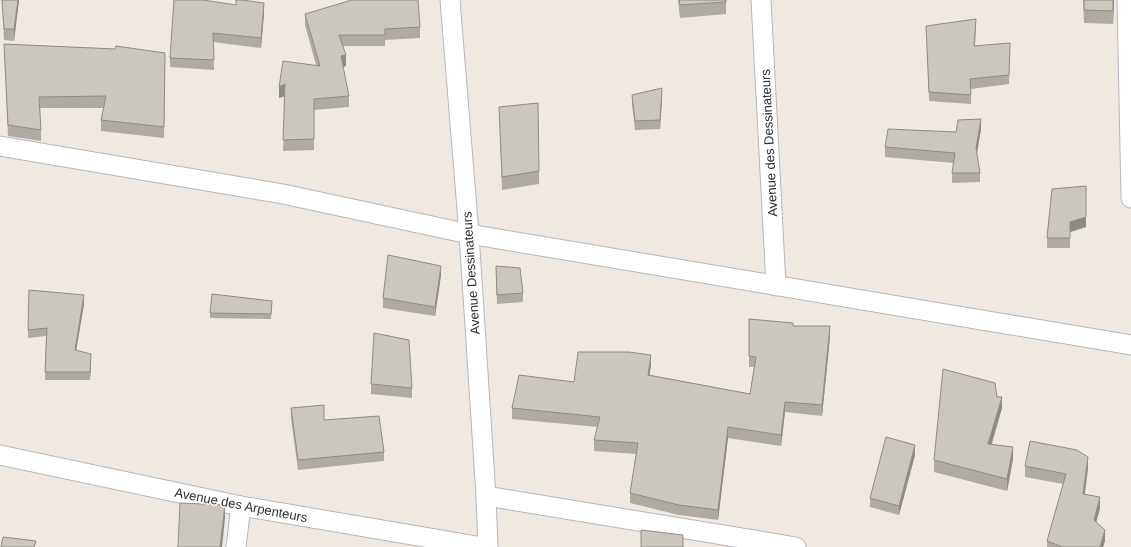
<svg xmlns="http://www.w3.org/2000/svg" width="1131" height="547" viewBox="0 0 1131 547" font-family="Helvetica,sans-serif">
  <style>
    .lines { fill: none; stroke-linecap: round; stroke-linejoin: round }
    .street-casing { stroke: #b4b7c1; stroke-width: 21 }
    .street { stroke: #fff; stroke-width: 19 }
    .wall { fill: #afaba4 }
    .shaded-wall { fill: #8e8b86 }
    .building { fill: #cbc7bf; stroke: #8e8b86 }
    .labels { text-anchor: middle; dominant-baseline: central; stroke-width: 3; stroke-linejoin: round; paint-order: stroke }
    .street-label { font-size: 13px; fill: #2e2e2e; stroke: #fff }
  </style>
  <rect width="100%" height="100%" fill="#efe9e1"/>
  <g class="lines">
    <g class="street-casing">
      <g id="street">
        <polyline points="450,0 469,234 486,496 488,547"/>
        <polyline points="761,0 776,286"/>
        <polyline points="1127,0 1131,198"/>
        <polyline points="0,146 283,194 469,234 1131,345"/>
        <polyline points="0,455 241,506 483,547"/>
        <polyline points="486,496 796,547"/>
        <polyline points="236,547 241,506"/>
      </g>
    </g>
    <use href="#street" class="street"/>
  </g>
  <g class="wall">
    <polygon points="2,0 19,0 14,41 4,40"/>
    <polygon points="174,0 264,13 261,48 213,42 214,70 170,67 170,58"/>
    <polygon points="678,0 726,0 726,14 680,18"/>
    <polygon points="1083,0 1114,0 1113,24 1084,23"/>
    <polygon points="305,14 420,27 420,38 385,40 385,46 343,46 346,66 343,67 349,96 349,107 314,110 314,150 283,151 285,96 279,98 316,65 305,25"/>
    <polygon points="926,26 976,28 975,46 1010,43 1009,84 971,89 971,104 929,101"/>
    <polygon points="4,44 165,64 164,138 101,131 101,120 104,108 40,108 41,130 41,141 8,136"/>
    <polygon points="632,95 662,98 660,129 635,130 632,104"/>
    <polygon points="499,107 539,171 539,184 502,190"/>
    <polygon points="981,129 977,153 980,173 980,182 952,183 952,173 954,163 885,157 885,147 956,132"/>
    <polygon points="1052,189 1086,227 1070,232 1070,248 1047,248 1047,238"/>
    <polygon points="441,275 435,316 383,308 383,298"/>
    <polygon points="496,276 523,293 523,302 497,304"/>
    <polygon points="84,304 76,350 91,363 90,380 45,380 46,336 28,338 28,330"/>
    <polygon points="272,306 271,319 210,318 210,313"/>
    <polygon points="749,319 793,326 830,337 822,416 785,412 781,446 728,438 718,520 679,515 630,503 630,493 636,454 594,451 594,440 598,427 512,419 512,408 574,382 651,365 649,375 750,394 754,367 749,367"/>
    <polygon points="371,384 412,388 412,398 371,394"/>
    <polygon points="997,397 1002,408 992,444 1013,459 1007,491 934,472 934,460"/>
    <polygon points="291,408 324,420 384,452 384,461 298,470 291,418"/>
    <polygon points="915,455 899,515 870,507 870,498"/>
    <polygon points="1025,466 1088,468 1085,494 1100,508 1096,522 1105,541 1103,547 1047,547 1047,541 1063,484 1025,477"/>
  </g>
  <g class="shaded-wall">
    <polygon points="18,0 19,0 14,41 14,29"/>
    <polygon points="1113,0 1114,0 1113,24"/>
    <polygon points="264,3 264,13 261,48 261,38"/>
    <polygon points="346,55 346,66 341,67 341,56"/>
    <polygon points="285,84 285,96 279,98 279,87"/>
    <polygon points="662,88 662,98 660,129 660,120"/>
    <polygon points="981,119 981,129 976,158 976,148"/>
    <polygon points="1086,186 1086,227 1070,232 1070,222"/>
    <polygon points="441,266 441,275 435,316 435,307"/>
    <polygon points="84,295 84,304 75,358 75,350"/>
    <polygon points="830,326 830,337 822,416 822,405"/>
    <polygon points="91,354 91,363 90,380 90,372"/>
    <polygon points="651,355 651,365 648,386 648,375"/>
    <polygon points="1002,397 1002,408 988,455 988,444"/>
    <polygon points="785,402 785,412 781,446 781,435"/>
    <polygon points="728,427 728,438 718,520 718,510"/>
    <polygon points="915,445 915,455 899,515 899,506"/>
    <polygon points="1013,447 1013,459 1007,491 1007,479"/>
    <polygon points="1088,457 1088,468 1083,505 1083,494"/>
    <polygon points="1100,497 1100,508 1094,531 1094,520"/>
    <polygon points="225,505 225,518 222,547 220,547"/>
    <polygon points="1105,530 1105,541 1103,547 1100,547"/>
  </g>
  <g class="building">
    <polygon points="2,0 18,0 14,29 4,29"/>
    <polygon points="174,0 203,0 236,5 236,0 242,0 264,3 261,38 213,33 214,60 170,58"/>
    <polygon points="352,0 418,0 420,27 385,29 385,35 339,35 346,55 341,56 349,96 314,99 314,139 283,140 285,84 279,87 283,61 320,66 305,14"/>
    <polygon points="679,0 726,0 726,2 680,5"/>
    <polygon points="1084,0 1113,0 1113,11 1084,10"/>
    <polygon points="976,19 974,46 1010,43 1009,75 970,79 971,95 929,92 926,26"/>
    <polygon points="4,44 115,49 116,46 165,53 164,127 101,120 106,96 39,97 41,130 8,125"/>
    <polygon points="662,88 660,120 635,121 632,95"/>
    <polygon points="538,103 539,171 502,177 499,107"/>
    <polygon points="981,119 976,148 980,173 952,173 955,153 885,147 888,129 956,132 958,120"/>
    <polygon points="1086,186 1086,217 1070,222 1070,238 1047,238 1052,189"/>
    <polygon points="388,255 441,266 435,307 383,298"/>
    <polygon points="496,266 520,268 523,293 497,295"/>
    <polygon points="29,290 84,295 75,350 91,354 90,372 45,372 47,328 28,330"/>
    <polygon points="212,294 272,301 271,314 210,313"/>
    <polygon points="749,319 793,323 793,326 830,326 822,405 785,402 781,435 728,427 718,510 679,505 630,493 638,443 594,440 600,417 512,408 519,375 574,382 578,352 629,352 651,355 648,375 750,394 756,357 749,356"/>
    <polygon points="374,333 409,340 412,388 371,384"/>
    <polygon points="943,369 995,383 997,397 1002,397 988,444 1013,447 1007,479 934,460"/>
    <polygon points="324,405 324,420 379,416 384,452 298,460 291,408"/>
    <polygon points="886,437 915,445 899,506 870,498"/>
    <polygon points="1030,441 1077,450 1088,457 1083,494 1100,497 1094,520 1105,530 1100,547 1060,547 1060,546 1047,541 1066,474 1025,466"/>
    <polygon points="180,503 225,505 220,547 178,547"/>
    <polygon points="641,530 683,535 683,547 641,547"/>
    <polygon points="3,537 36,541 34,547 1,547"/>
  </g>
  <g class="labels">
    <g class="street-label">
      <text transform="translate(769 143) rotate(-93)">Avenue des Dessinateurs</text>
      <text transform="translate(471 273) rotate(-94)">Avenue Dessinateurs</text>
      <text transform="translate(241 505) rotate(11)">Avenue des Arpenteurs</text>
    </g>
  </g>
</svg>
